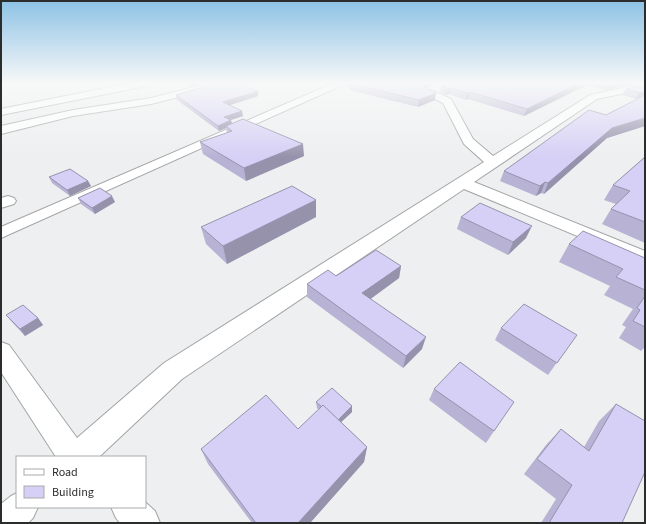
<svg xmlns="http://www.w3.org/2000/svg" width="646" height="524" viewBox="0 0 646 524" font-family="'Source Sans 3',sans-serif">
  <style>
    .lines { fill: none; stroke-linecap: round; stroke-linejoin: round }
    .minor-casing { stroke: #a2a4a5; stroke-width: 2 }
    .minor { fill: #fff; fill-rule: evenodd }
    .wall { fill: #b8b3d4 }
    .shaded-wall { fill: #9692ac }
    .building { fill: #d6d0f6; stroke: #9692ac }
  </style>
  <rect width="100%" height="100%" fill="#edeff0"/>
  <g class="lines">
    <g class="minor-casing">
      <g id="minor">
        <polygon points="130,83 150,83 146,86 1,115 1,109"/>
        <polygon points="210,83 227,83 226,85 151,104 73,116 1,134 1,126 73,110 151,98"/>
        <polygon points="334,83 347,83 1,238 1,227"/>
        <polygon points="645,83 645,89 597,99 474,182 645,251 645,264 464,189 182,379 99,457 56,457 1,372 1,342 9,345 77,438 164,363 484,162 464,144 443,103 425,94 423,92 425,90 431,90 451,99 473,139 493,156 590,95"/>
        <polygon points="8,196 14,198 16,201 14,204 1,208 1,198"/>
        <polygon points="17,493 17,507 38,507 33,518 28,523 1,523 1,504 11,496"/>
        <polygon points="145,502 155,511 160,523 120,523 116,518 111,507 145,507"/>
      </g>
    </g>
    <use href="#minor" class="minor"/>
  </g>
  <g class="wall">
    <polygon points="185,83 203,83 189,87"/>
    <polygon points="346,83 438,83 426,88 435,100 418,107 349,90 349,86 346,85"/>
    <polygon points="446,83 639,83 605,90 587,85 524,116 468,99 466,100 449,94 446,95 440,92 441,86"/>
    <polygon points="645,85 645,126 607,138 544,194 541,193 536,196 500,181 504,171 606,115 637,99 622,95 626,89"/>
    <polygon points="176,95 258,96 229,105 243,116 231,120 232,123 304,156 246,181 203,154 200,142 227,133 226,128 219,131 177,100"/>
    <polygon points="645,157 645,243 602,224 611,209 616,204 604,200 613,185"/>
    <polygon points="49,177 88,181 91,186 70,196 52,183"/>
    <polygon points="78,198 115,202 95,214 81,204"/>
    <polygon points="316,200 316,217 227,264 206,244 201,227"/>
    <polygon points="461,217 526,238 508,255 457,229"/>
    <polygon points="569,244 645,258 645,347 641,351 619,338 626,327 622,325 633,309 604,295 610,286 559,262"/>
    <polygon points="401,266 399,278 370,299 422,349 403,368 307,297 307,284 336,276"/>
    <polygon points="6,315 38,318 43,325 25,336 11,321"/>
    <polygon points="501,328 568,347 548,375 495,340"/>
    <polygon points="434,389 506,413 486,443 429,400"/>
    <polygon points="316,402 352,412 341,422 367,447 364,462 310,523 252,523 208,464 201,449 298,429 319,410 317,408"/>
    <polygon points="616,404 622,523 541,523 556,499 524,474 546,445 561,429 584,447 599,421"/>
  </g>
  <g class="shaded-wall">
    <polygon points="188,83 203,83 189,87"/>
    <polygon points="425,83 438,83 424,89 423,87"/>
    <polygon points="579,83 587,83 587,85 524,116 527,109"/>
    <polygon points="611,83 639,83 605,90 608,84"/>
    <polygon points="451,88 449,94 446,95 448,89"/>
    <polygon points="258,91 258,96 224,107 223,102"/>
    <polygon points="470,92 468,99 466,100 467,93"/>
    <polygon points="645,92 645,98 636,99 639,93"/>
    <polygon points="436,93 435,100 418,107 419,100"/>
    <polygon points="242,111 243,116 224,122 224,117"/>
    <polygon points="645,118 645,126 607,138 544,194 548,183 612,128"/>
    <polygon points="231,120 232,125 226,126 226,128 219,131 218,126"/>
    <polygon points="303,144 304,156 246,181 244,168"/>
    <polygon points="88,181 91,186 70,196 67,190"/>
    <polygon points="545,182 541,193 536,196 540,186"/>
    <polygon points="112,196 115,202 95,214 92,208"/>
    <polygon points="316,200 316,217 227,264 223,246"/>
    <polygon points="532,226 526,238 508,255 513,242"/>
    <polygon points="401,266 399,278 361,306 362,293"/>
    <polygon points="38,318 43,325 25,336 20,329"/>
    <polygon points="426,337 422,349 403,368 406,356"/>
    <polygon points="352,406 352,412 336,427 337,421"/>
    <polygon points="367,447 364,462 310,523 298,523"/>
  </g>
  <g class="building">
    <polygon points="217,83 235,83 258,91 223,102 242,111 224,117 231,120 218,126 176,95"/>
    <polygon points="349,83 425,83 423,87 436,93 419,100"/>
    <polygon points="446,83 579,83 527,109 470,92 467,93 451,88 448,89 441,86"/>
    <polygon points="645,85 645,92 639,93 626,89"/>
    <polygon points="645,95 645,118 612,128 548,183 545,182 540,186 504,171 589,110 606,115"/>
    <polygon points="243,119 303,144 244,168 200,142 232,131 226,126"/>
    <polygon points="645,157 645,222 611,209 630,191 613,185"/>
    <polygon points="70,169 88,181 67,190 49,177"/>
    <polygon points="292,186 316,200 223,246 201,227"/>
    <polygon points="100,188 112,196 92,208 78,198"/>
    <polygon points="480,203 532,226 513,242 461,217"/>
    <polygon points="583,231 645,258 645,290 616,277 623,269 569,244"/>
    <polygon points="376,250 401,266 362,293 426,337 406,356 307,284 328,270 336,276"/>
    <polygon points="645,296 645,327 633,321 640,310 637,308"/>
    <polygon points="524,304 577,335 557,363 501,328"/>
    <polygon points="23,305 38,318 20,329 6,315"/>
    <polygon points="460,362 514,402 494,431 434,389"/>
    <polygon points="332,388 352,406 338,420 323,405 322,407 316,402"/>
    <polygon points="266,395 298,429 323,405 367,447 298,523 256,523 201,449"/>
    <polygon points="616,404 645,421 645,472 622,523 549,523 572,485 537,459 561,429 589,451"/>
  </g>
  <linearGradient id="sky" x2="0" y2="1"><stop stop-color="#8dc2e5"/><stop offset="0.53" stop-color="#f7f8f8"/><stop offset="1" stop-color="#f7f8f8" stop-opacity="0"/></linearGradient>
  <rect width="646" height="157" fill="url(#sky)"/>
  <rect width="646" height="524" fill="none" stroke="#2b2c2c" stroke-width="4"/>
  <rect x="16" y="456" width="130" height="52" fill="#ffffff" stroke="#aaabab"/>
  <rect x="24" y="469" width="20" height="6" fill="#ffffff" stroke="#aaabab"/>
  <text x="52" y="476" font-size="12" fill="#2b2c2c">Road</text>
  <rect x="24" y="486" width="20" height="12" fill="#d6d0f6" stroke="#aaabab"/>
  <text x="52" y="496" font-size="12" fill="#2b2c2c">Building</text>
</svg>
